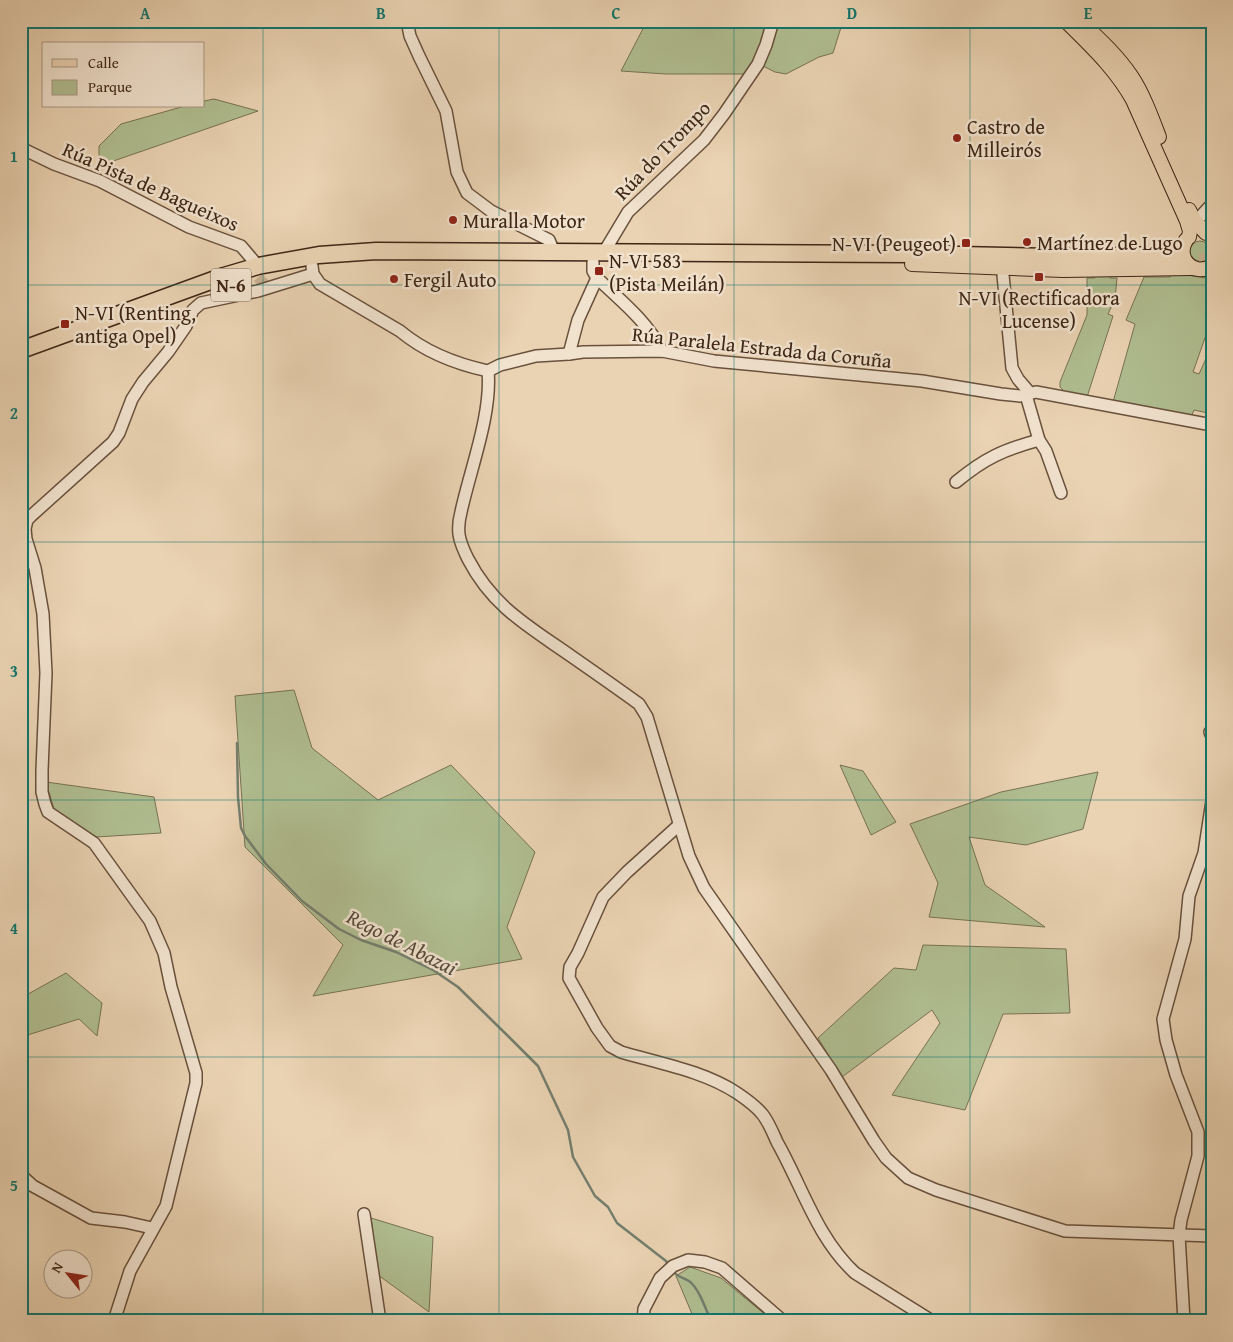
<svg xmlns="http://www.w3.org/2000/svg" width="1233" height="1342" viewBox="0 0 1233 1342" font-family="'Gentium Book Plus',serif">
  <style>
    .green { fill: #b0be91; stroke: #777253 }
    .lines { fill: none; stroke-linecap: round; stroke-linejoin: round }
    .stream { stroke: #747e6e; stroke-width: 2.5 }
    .minor-tunnel { stroke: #c8b093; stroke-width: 11; stroke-dasharray: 11 5.5; stroke-linecap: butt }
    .highway-tunnel { stroke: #c8b093; stroke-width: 16; stroke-dasharray: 16 8; stroke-linecap: butt }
    .minor-casing { stroke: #69513c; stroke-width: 14 }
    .major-casing { stroke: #3e2615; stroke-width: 16 }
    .highway-casing { stroke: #3e2615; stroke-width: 19 }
    .minor { stroke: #f1e2ce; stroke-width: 11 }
    .major { stroke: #ead3b3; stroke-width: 14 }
    .highway { stroke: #ead3b3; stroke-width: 16 }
    .grid { fill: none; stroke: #0f766e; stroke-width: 1; stroke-opacity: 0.55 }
    .poi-dot { fill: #8f2418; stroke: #f1e2ce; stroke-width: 2 }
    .labels { text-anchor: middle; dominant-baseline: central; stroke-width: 5; stroke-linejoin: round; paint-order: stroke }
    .shield { fill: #f1e2ce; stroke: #745e4c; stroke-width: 1 }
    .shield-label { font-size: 19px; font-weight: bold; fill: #3e2615 }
    .poi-label { font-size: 20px; fill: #3e2615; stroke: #f1e2ce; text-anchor: start }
    .street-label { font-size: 20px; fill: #3e2615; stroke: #f1e2ce }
    .water-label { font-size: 21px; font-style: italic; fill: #544a3a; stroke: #f1e2ce }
    .neatline { fill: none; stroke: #0f766e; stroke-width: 2 }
    .grid-label { font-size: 16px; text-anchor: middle; font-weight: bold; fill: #0f766e }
  </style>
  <rect width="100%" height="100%" fill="#ead3b3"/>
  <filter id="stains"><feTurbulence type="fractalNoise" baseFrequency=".004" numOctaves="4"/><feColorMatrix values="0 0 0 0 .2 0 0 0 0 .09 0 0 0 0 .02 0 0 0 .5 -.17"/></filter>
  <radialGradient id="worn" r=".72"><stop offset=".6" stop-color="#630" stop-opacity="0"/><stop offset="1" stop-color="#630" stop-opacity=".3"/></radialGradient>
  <g class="green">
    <polygon points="647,21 843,21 833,53 819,57 786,74 775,72 755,62 748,74 666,74 621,71"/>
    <polygon points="214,99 258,111 99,166 99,146 121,124 185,106 204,106 204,101"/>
    <circle cx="1200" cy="251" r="10"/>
    <polygon points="1174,273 1206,278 1212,284 1212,318 1193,372 1199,374 1209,352 1212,353 1212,361 1206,376 1212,380 1212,400 1208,413 1194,410 1191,417 1113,402 1135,324 1126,320 1144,277 1170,277"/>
    <polygon points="1096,275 1109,275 1110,278 1117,278 1115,299 1108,314 1113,316 1087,397 1067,394 1060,387 1060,382 1087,315 1087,278 1094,278"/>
    <polygon points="294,690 312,748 378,800 451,765 535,852 507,927 522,959 313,996 343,945 245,847 235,696"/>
    <polygon points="840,765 863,771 896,822 871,835"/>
    <polygon points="1098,772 1083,829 1026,845 969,837 985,885 1045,927 929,917 938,883 910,824 1001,792"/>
    <polygon points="46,782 154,797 161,833 96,837 54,809"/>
    <polygon points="923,945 1066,949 1070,1013 1003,1014 965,1110 892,1095 940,1023 932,1010 842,1077 818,1038 894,968 916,970"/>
    <polygon points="66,973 102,1003 97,1036 79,1019 21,1037 21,998"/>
    <polygon points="371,1218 433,1237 429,1312 378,1275"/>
    <polygon points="690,1267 721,1278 773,1321 695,1321 676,1276"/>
  </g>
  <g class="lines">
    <g class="stream">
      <polyline points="237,743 238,797 241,828 245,836 266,864 302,901 339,929 361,940 396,952 433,970 458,987 509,1037 538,1066 568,1130 573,1157 595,1196 608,1207 617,1223 666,1261 669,1266"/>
      <path d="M672,1270C676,1277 683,1277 689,1281C699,1288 706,1310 711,1321"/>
    </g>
    <polyline class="minor-tunnel" points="247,265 264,284"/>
    <polyline class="highway-tunnel" points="1175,262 1212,261"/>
    <g class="minor-casing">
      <g id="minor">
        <polyline points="407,21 410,36 419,56 446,111 457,172 467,193 491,211 549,240 554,252"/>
        <polyline points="21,148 54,164 100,181 189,227 241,246 258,266"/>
        <polyline points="1200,217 1212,204"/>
        <polyline points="604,252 628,212 704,140 724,114 758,64 766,45 773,21"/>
        <path d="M593,262V271L597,278C621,301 647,321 662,351"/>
        <path d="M312,266L313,274L320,284L400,331C425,352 456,364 488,371L500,365L536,356L569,354L583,352L662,351L714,361L922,381L1001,394L1020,396L1036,392L1212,425"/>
        <polyline points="1004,268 1003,275 1012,368 1018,379 1030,393"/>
        <polyline points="569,354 578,320 597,278"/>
        <path d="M488,371C492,414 470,470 461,512C456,531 459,541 468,559C493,607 528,626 571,656C594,672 617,688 639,704L647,717L689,856L704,888L831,1070L874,1141L886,1158L908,1178L936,1190L1065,1231L1212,1236"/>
        <polyline points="1026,395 1039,440 1046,451 1061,493"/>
        <path d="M956,482C985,458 1003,450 1039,440"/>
        <polyline points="1210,732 1212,737"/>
        <path d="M679,825L627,872L603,897L578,953L570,967L569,978L597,1028L610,1046L621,1052C658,1063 704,1071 737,1093C746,1099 756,1106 763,1115C769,1123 773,1133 777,1142C802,1186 817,1238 855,1273L932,1321"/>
        <polyline points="22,1176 33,1186 91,1218 125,1222 152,1228"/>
        <polyline points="364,1214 380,1321"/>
        <polyline points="114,1321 130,1271 166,1206 196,1083 196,1073 171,987 164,953 150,921 94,843 48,812 45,804 42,792 42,770 46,673 43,614 35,568 26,539 25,529 27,520 31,516 113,442 119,433 132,399 143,382 168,352 186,326 193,310 201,303 258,291 313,274"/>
        <polyline points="643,1321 644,1309 660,1278 673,1266 688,1260 705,1262 722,1268 783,1321"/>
        <polyline points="1184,1321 1179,1235 1181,1220 1198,1156 1198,1132 1176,1075 1166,1040 1163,1019 1185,939 1189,896 1204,853 1212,801"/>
      </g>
    </g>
    <g class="major-casing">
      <g id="major">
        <path d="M1066,21C1091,46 1116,69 1133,100L1187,221L1190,231L1189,237"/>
        <path d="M1080,21C1098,38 1117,55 1131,76C1143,94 1151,116 1159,137"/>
        <polyline points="1189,210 1194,220 1206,233"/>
        <path d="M1186,240C1175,258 1193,277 1212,266"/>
        <polyline points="1160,249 1173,249 1183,245"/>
        <polyline points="912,264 1063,270 1192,268"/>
      </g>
    </g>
    <g class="highway-casing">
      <polyline id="highway" points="21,350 224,276 258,266 319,255 376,251 912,254 1050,257 1175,255"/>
    </g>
    <use href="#minor" class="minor"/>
    <use href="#major" class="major"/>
    <use href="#highway" class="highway"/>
  </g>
  <path class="grid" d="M263,21V1321M499,21V1321M734,21V1321M970,21V1321M21,285H1212M21,542H1212M21,800H1212M21,1057H1212"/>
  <g class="poi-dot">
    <circle cx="957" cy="138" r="5"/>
    <circle cx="453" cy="220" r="5"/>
    <circle cx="1027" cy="242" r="5"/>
    <rect x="961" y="238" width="10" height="10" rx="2.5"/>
    <rect x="594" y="266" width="10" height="10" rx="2.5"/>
    <rect x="1034" y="272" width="10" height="10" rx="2.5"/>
    <circle cx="394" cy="279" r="5"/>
    <rect x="60" y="319" width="10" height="10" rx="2.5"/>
  </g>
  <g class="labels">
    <rect class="shield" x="211" y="268.5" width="40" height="33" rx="4"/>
    <g class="shield-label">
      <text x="231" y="285">N-6</text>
    </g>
    <g class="poi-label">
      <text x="967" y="126">Castro de<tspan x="967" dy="23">Milleirós</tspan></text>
      <text x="463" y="220">Muralla Motor</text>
      <text x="1037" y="242">Martínez de Lugo</text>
      <text x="956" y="243" text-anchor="end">N-VI (Peugeot)</text>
      <text x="609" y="260">N-VI 583<tspan x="609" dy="23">(Pista Meilán)</tspan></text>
      <text x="404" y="279">Fergil Auto</text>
      <text x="1039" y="297" text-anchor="middle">N-VI (Rectificadora<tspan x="1039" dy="23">Lucense)</tspan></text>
      <text x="75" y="312">N-VI (Renting,<tspan x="75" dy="23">antiga Opel)</tspan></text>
    </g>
    <g class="street-label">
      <text transform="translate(662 150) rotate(-46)">Rúa do Trompo</text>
      <text transform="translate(151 186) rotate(24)">Rúa Pista de Bagueixos</text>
      <text transform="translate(762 347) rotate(6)">Rúa Paralela Estrada da Coruña</text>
    </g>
    <g class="water-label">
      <text transform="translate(402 942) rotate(27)">Rego de Abazai</text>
    </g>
  </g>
  <rect width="1233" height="1342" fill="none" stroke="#ead3b3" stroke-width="55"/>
  <rect x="42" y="42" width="162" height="65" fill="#f1e2ce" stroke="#a99784"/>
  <rect x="52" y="59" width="25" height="8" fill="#ead3b3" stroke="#a99784"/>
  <text x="88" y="68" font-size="15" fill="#3e2615">Calle</text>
  <rect x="52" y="80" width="25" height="15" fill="#b0be91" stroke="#a99784"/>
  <text x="88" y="92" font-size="15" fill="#3e2615">Parque</text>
  <g transform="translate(68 1274) rotate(300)"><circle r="24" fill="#f1e2ce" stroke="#a99784"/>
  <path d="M0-4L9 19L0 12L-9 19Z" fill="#8f2418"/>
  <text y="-8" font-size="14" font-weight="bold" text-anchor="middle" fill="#3e2615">N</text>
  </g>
  <rect x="28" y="28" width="1178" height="1286" class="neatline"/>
  <g class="grid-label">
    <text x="145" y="19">A</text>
    <text x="381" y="19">B</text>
    <text x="616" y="19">C</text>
    <text x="852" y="19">D</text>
    <text x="1088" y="19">E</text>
    <text x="14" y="162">1</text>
    <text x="14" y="419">2</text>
    <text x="14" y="677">3</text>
    <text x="14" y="934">4</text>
    <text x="14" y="1191">5</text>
  </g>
  <rect width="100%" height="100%" filter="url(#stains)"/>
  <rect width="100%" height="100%" fill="url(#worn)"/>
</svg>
